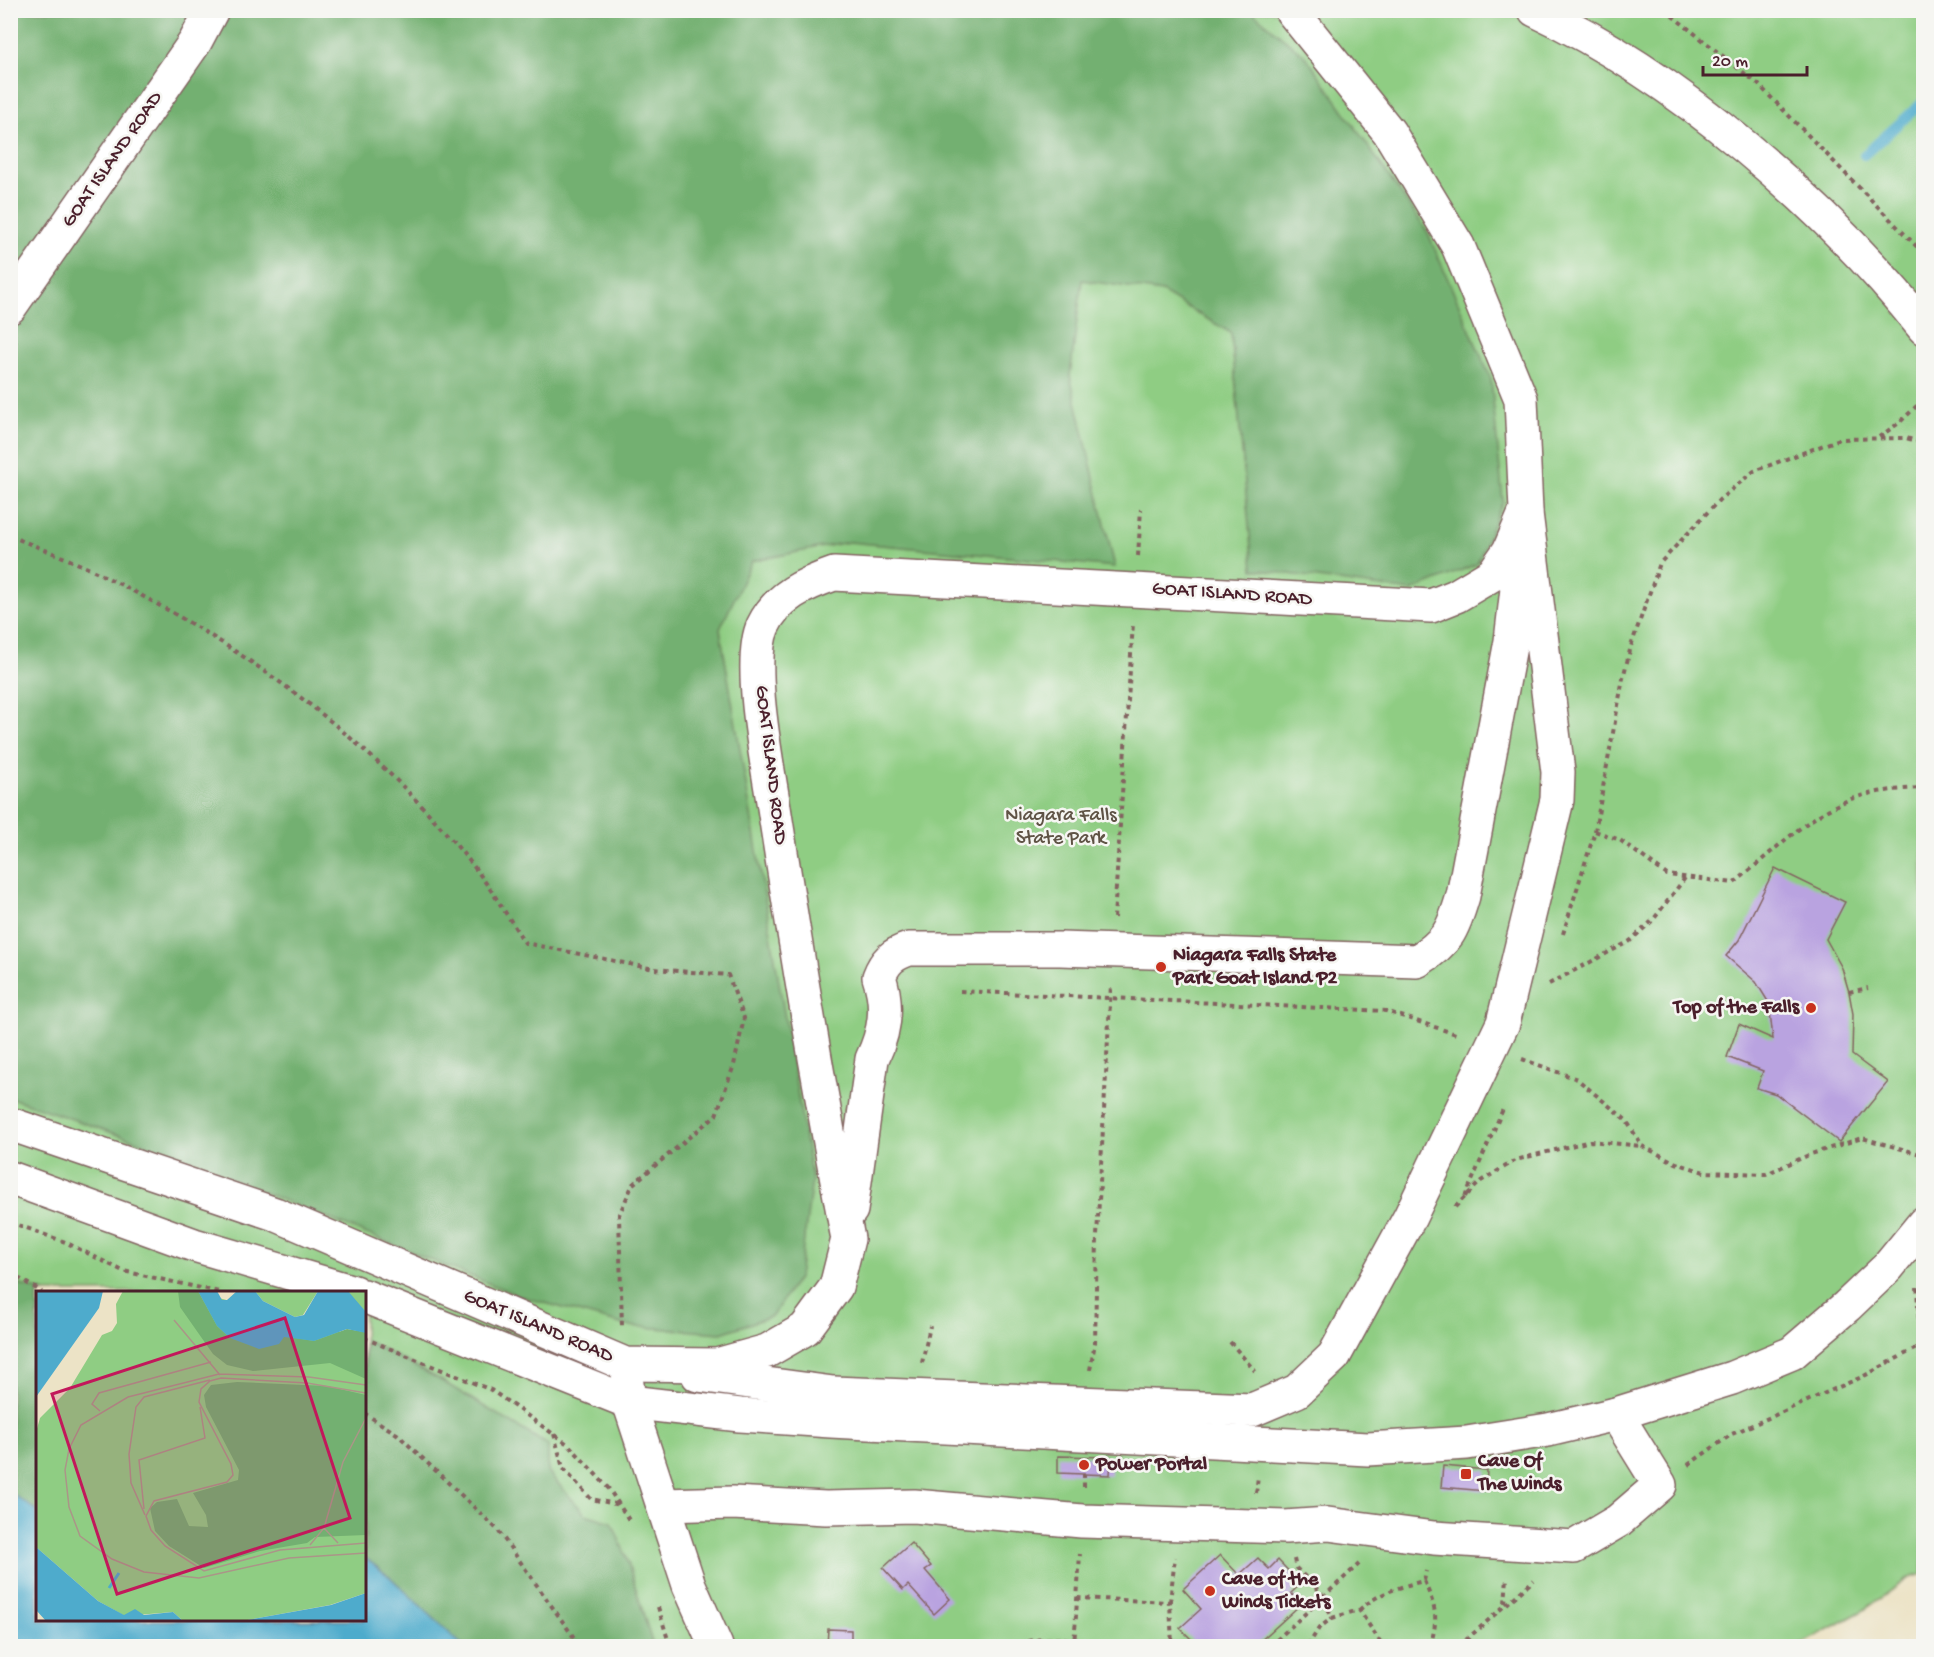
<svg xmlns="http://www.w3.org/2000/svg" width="1934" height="1657" viewBox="0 0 1934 1657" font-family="'Gochi Hand',sans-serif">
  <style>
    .green { fill: #8fcd83; stroke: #6c7657; stroke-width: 1.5 }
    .forest { fill: #73b071; stroke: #5e684e; stroke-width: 1.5 }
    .water { fill: #4eabcc; stroke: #4c657c; stroke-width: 1.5 }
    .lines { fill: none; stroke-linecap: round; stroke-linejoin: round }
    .stream { stroke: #4eabcc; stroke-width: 10 }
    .building { fill: #b9a3e0 }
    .minor-casing { stroke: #836461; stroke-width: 36 }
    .path { stroke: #836461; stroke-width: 4; stroke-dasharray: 4.5 4.5; stroke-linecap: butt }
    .minor { stroke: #fff; stroke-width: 33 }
    .poi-dot { fill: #c8321e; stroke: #f6f6f2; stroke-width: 2 }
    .labels { text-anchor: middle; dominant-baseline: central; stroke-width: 5; stroke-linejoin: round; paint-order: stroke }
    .street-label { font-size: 20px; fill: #4a1f2b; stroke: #f6f6f2 }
    .park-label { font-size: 20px; fill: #5f5345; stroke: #f6f6f2 }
    .poi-label { font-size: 20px; font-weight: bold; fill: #4a1f2b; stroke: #f6f6f2; text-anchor: start }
    .inset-river { fill: none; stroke: #4eabcc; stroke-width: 3 }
    .inset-road { fill: none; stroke: #ab9588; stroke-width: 1.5 }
    .view { fill: #c2185b; fill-opacity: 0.15; stroke: #c2185b; stroke-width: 3 }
    .inset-edge { fill: none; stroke: #4a1f2b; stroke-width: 3 }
  </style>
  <rect width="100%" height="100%" fill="#f6f6f2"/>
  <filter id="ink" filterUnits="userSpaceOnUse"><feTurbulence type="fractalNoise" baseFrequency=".0167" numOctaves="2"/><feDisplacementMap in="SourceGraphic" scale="12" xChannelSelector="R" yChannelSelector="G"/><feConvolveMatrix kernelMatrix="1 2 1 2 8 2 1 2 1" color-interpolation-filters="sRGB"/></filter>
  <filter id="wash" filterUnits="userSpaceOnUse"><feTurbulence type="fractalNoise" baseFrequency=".008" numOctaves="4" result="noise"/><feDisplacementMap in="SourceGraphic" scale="24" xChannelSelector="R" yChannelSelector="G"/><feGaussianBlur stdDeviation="1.35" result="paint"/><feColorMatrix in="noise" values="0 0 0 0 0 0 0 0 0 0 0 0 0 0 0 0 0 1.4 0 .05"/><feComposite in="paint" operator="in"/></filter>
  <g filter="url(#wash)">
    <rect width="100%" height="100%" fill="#ece3c6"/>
    <polygon class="green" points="11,11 1923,11 1923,1574 1909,1578 1864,1610 1798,1646 498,1646 365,1533 364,1292 38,1292 11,1455"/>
    <g class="forest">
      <polygon points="1250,10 1307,58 1427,231 1491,379 1503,501 1477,564 1411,591 1253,569 1231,333 1162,292 1082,280 1070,376 1115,567 849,542 752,561 720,629 812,1180 799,1277 772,1316 721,1333 628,1326 520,1296 142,1143 11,1098 11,11"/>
      <polygon points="10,1282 45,1292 38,1292 37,1511 11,1493"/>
      <polygon points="365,1340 437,1378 548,1445 548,1472 585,1514 612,1522 627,1559 653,1646 463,1646 390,1577 365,1558"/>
    </g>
    <polygon class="water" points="11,1493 37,1511 38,1620 364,1620 365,1558 390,1577 463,1646 11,1646"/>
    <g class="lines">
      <polyline class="stream" points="1864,155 1924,101"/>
    </g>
    <g id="blocks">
      <g class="building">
        <polygon points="1775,868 1845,902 1826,939 1842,968 1849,992 1853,1014 1852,1055 1888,1082 1839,1142 1776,1094 1757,1088 1763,1071 1727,1057 1739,1024 1773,1039 1769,1003 1756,982 1726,956 1739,940"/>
        <polygon points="1058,1456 1111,1457 1110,1475 1058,1473"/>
        <polygon points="1443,1466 1487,1470 1486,1491 1441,1487"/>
        <polygon points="911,1543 931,1566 925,1570 950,1599 934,1614 908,1585 903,1590 883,1568"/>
        <polygon points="1220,1555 1239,1575 1258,1558 1269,1569 1278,1560 1301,1584 1291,1593 1301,1604 1255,1646 1185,1646 1192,1640 1180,1628 1201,1609 1183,1589"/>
        <polygon points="828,1629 851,1630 851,1646 827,1646"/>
      </g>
    </g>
  </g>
  <g filter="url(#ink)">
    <use href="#blocks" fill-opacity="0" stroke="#836461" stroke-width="1.5"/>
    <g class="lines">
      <g class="minor-casing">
        <g id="minor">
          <path d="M1535,10C1677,76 1827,206 1924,328"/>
          <polyline points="10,307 195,42 212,10"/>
          <path d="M10,1124L275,1214L625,1364L717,1365L767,1351L805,1329L836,1287L848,1239C821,1098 797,956 775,814C769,772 746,663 763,626C777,596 805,584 834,574L1431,606L1456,596L1493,574L1509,551L1526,511L1521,399L1458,246L1389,132L1291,10"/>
          <polyline points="10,1178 194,1245 354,1292"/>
          <path d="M851,1210L872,1059C885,1032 889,1006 879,977C885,961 893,954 909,949H1060L1417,961C1448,942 1453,930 1463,896L1511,641L1520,563"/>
          <polyline points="364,1296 629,1402 740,1415 831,1421 1368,1449 1467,1443 1548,1430 1616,1414 1732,1378 1792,1353 1847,1306 1888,1267 1924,1223"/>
          <polyline points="698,1375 833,1393 1252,1410 1297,1391 1334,1356 1410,1217 1503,1023 1557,800 1558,772 1526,513"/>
          <polyline points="627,1384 629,1402 689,1585 716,1646"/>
          <polyline points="665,1505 732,1503 826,1508 914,1506 1082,1521 1285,1527 1328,1524 1434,1538 1574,1547 1618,1521 1660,1485 1616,1414"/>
        </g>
      </g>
      <g class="path">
        <polyline points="1665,10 1758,84 1924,254"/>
        <polyline points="10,349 16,341"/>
        <polyline points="1879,437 1899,423 1924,399"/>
        <path d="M10,536C40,548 70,559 98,573C237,642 368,735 466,857C488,883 506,914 525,943L654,969L728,975L744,1018L734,1065L716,1115L633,1184L619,1215L622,1327"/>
        <polyline points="1138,556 1141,509"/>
        <polyline points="1595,831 1623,678 1631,646 1660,563 1719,500 1754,471 1840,439 1906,438 1924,443"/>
        <polyline points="1114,918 1133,623"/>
        <path d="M1563,934L1595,831L1620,840L1667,875L1734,883C1769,856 1804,818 1846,801C1870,791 1898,789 1924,788"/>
        <polyline points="1549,984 1630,941 1653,920 1685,878"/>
        <polyline points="960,991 1386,1011 1459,1035"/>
        <polyline points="1849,992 1868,988"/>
        <polyline points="1522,1059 1577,1079 1626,1120 1642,1146 1676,1163 1704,1172 1766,1174 1811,1154 1862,1138 1924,1155"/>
        <polyline points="1465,1197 1503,1109"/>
        <polyline points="1455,1207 1481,1181 1516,1160 1590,1141 1642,1146"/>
        <polyline points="10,1222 65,1242 123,1271 219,1292"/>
        <polyline points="10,1273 42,1292"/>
        <polyline points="1917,1287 1920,1346"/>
        <polyline points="364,1338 491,1390 569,1445 609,1489 629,1520"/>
        <polyline points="1230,1342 1255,1371"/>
        <polyline points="922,1363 930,1326"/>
        <polyline points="1090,1370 1095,1343 1097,1236 1111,985"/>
        <polyline points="364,1413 397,1434 497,1529 580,1646"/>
        <polyline points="554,1434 563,1468 591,1499 620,1505"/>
        <polyline points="1688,1465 1732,1434 1864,1376 1924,1344"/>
        <polyline points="1084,1487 1084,1474"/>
        <polyline points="1256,1493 1258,1477"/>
        <polyline points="1294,1559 1296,1568 1321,1592 1332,1618 1359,1610 1383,1646"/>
        <path d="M1424,1581C1435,1607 1439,1615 1431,1643"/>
        <polyline points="1077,1598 1170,1602 1172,1646"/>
        <polyline points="1170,1602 1175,1557"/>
        <polyline points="1505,1603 1507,1578"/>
        <polyline points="658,1607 670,1646"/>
        <path d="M1359,1610C1379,1593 1398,1587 1424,1581L1426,1571"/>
        <path d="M1011,1646C1045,1634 1077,1638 1112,1646"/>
        <polyline points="1074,1646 1080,1554"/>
        <polyline points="1270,1646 1359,1564"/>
        <polyline points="1308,1646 1319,1628 1332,1618"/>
        <polyline points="1424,1646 1431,1643 1436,1646"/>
        <polyline points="1459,1646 1534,1580"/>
      </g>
      <use href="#minor" class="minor"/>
    </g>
  </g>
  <g class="poi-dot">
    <circle cx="1161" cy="967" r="6"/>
    <circle cx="1811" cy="1008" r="6"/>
    <circle cx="1084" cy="1465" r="6"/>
    <rect x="1460" y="1468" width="12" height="12" rx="3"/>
    <circle cx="1210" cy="1591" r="6"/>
  </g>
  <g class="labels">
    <g class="street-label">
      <text transform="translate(113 160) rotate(-55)">GOAT ISLAND ROAD</text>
      <text transform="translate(1232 595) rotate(4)">GOAT ISLAND ROAD</text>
      <text transform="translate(770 765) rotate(83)">GOAT ISLAND ROAD</text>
      <text transform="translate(538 1327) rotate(23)">GOAT ISLAND ROAD</text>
    </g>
    <g class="park-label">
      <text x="1061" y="816">Niagara Falls<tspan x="1061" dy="23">State Park</tspan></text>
    </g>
    <g class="poi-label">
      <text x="1173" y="956">Niagara Falls State<tspan x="1173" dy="23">Park Goat Island P2</tspan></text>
      <text x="1799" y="1008" text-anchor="end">Top of the Falls</text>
      <text x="1478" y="1462">Cave Of<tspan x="1478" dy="23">The Winds</tspan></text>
      <text x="1096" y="1465">Power Portal</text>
      <text x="1222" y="1580">Cave of the<tspan x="1222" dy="23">Winds Tickets</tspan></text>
    </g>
  </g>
  <g transform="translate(36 1291)">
    <rect width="330" height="330" fill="#ece3c6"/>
    <path d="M87,0H158L330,48V302L294,314L206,330H147L137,321L89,325L62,310L0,256V141L4,127L34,97L66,44L76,40L81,32L80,13ZM219,0H282L267,24L259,26L227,10ZM312,0H330V21L319,11Z" fill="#8fcd83"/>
    <path d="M142,0H162L181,35L194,47L248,45L278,50L311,38L329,41L330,88L294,72L217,80L191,74L177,63L144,16ZM201,91L291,95L330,104V244L279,246L271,252L224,260L168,277L133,255L119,240L114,217L121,211L141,208L153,235L172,236L170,224L157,202L202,189L203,179L170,116L168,104L175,94Z" fill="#73b071"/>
    <path d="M0,0H67L63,17L0,106ZM162,0H181L186,9H191L201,0H219L227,10L259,26L268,24L282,0H312L330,21V42L311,38L278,50L248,46L243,53L223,58L194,47L181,35ZM0,256L62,310L88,324L99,318L108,324L137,321L147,330H10L0,319ZM330,302V330H206L295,314Z" fill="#4eabcc"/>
    <path class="inset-river" d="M73,297L83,282"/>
    <path class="inset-road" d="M138,29L184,84M330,94L273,86L183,83L92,106L45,134L33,158L29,179L33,216L44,245L76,268L108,281L163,287L253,267L330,262M330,102L271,92L185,87L174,90L165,98L163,111L195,173L197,184L191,191L118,210L110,225L115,239L129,255L168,280L244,259L330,252M64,120L56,113L63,102L175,71M108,218L103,169L169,147L164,116M109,224L95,192L93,163L100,116L108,106L174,89M288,237L302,252M274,254L288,237L307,171L330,127"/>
    <path class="view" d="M249,27L314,227L81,303L16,103Z"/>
    <rect width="330" height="330" class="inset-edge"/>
  </g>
  <rect width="1934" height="1657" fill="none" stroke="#f6f6f2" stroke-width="36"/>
  <path d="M1703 66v9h104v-9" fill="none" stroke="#4a1f2b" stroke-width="3"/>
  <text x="1712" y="66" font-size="18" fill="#4a1f2b" stroke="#f6f6f2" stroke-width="4.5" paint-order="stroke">20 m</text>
</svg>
